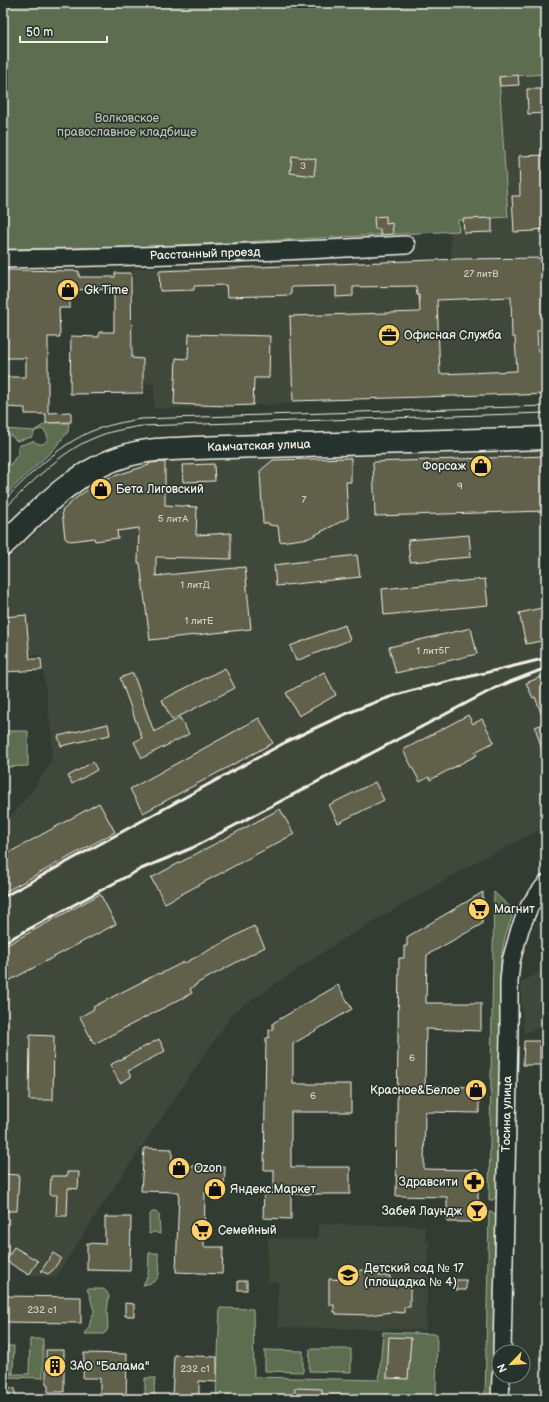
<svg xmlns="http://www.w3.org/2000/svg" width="549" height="1402" viewBox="0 0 549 1402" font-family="'Balsamiq Sans',sans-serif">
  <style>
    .built { fill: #40473a }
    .green { fill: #5d6d4f; stroke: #a8af9c }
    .building { fill: #60604b; stroke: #f4f1e8; fill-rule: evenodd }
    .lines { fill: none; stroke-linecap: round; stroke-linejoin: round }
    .minor-casing { stroke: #f4f1e8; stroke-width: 20 }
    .major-casing { stroke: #f4f1e8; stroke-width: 25 }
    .minor { stroke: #26332d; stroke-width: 17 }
    .major { stroke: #26332d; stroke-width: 22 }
    .tram { stroke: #f4f1e8; stroke-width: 1 }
    .rail { stroke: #f4f1e8; stroke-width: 3 }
    .labels { text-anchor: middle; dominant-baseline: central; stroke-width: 3; stroke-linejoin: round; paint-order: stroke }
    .number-label { font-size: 10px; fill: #cfcdc1 }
    .park-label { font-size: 12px; fill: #b8bcab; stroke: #26332d }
    .street-label { font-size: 12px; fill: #f4f1e8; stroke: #26332d }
    .poi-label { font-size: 12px; fill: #f4f1e8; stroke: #26332d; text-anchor: start }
  </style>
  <rect width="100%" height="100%" fill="#323c33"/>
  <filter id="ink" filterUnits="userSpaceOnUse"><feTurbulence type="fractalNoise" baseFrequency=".025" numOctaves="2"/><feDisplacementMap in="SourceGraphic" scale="8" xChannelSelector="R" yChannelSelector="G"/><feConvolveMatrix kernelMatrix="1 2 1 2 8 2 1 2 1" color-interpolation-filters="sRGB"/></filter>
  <g filter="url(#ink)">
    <g class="built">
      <polygon points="546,74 546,396 512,397 503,394 440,396 293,401 295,404 154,409 154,384 142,383 143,359 133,358 133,269 451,259 450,231 458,231 458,220 508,217 499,76"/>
      <polygon points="546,448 546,827 478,861 340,941 234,1012 123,1174 55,1278 29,1275 3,1259 3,1149 5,1113 3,1112 3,824 12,815 33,789 51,761 52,737 41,655 3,657 3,564 73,497 103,480 150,460"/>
      <polygon points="546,969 546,1024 524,1034 520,983"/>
      <polygon points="318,1224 425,1226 425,1240 429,1241 426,1330 278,1327 278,1282 267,1282 268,1238 317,1239"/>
    </g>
    <g class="green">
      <polygon points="3,3 546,3 546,74 499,77 508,217 458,220 459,231 141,247 3,249"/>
      <path d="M46,423H69L68,432L53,450L3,497V466L11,464L19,452L18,446L33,441C40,446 46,445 48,437L45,431L41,429L35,431L32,437L17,441L4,430H3V429L34,431Z"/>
      <polygon points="3,731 28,731 28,766 3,767"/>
      <polygon points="494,892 512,909 512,917 505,937 501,959 500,978 502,1044 497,1196 493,1200 489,1200"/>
      <path d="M152,1212H157L159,1215L160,1234L154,1232L149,1234C150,1226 147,1217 152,1212Z"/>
      <polygon points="489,1212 493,1212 496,1216 492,1399 485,1399"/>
      <path d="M149,1253H158C159,1262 163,1277 153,1282C150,1284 146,1284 143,1285L148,1275Z"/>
      <polygon points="87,1289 103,1289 106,1291 109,1296 107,1311 108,1328 106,1332 103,1334 85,1334 89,1327 92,1315 94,1314 94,1309 93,1308 90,1296"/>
      <polygon points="220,1308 253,1309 254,1377 379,1380 383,1332 437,1334 436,1399 216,1399"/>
      <polygon points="30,1339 43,1339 43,1378 3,1377 3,1374 29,1374"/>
      <polygon points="3,1346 14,1346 13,1373 3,1373"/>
      <polygon points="310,1349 351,1349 351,1372 309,1371"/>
      <polygon points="265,1350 303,1351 303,1372 265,1371"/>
      <polygon points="145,1378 155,1378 154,1387 155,1399 145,1399"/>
    </g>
    <g class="building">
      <polygon points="518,75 519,85 500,86 499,77"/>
      <polygon points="527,89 546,89 546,113 528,114"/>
      <polygon points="546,155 546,229 534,230 534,231 514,232 512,196 520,196 519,156"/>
      <polygon points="292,156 316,159 314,176 290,173"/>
      <polygon points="386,216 386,224 392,223 393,234 380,235 380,229 375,229 374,217"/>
      <polygon points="492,218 492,232 464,233 463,219"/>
      <path d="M546,258V330H537L538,351H546V394L518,395V394L293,401L290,316L420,312L419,295H417L416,286L353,287V296L336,297V286L291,287V295L227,297L226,285L194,286V290L160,291L159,271L459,259ZM511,297L512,337H515L517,371L440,374L437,300Z"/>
      <polygon points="3,270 79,271 79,277 115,277 115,273 131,273 132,358 143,359 143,393 70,394 71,336 99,337 99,332 114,332 114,289 70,290 70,308 59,308 60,337 48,337 48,413 71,412 71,422 46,423 46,414 25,414 25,408 3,407 3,377 26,377 26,358 3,358"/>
      <polygon points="189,334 270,336 269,378 254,378 253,405 228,406 174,404 176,358 188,359"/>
      <polygon points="546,456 546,511 375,516 373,462"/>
      <polygon points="351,458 351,482 346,482 348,518 309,538 280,542 278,526 269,525 269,523 263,523 260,471 273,460"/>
      <polygon points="165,462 165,505 197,507 196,535 231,533 231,559 156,557 156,576 245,567 251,629 150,640 140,563 138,563 139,528 117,531 118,538 95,541 94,538 71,541 67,540 65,538 62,511 76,498 90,488 105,479 149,465 149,463"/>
      <polygon points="214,464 215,481 183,482 182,465"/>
      <polygon points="469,535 471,557 410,562 408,540"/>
      <polygon points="357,555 360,577 276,586 274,565"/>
      <polygon points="485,579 488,605 384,615 382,589"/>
      <polygon points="546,607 546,640 526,644 519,613"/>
      <polygon points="26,615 30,659 41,659 42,670 3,672 3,617"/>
      <polygon points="345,625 350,640 296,661 290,646"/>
      <polygon points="471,628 477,654 396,673 389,647"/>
      <polygon points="225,668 235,688 172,720 162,700"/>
      <polygon points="324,672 336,695 299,716 286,693"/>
      <polygon points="133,673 154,732 180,718 189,734 142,758 134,742 142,738 120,678"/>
      <polygon points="546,675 546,756 544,756 535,727 545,723 535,697 533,698 526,683"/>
      <polygon points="468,715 473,724 482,719 494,742 475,752 477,755 430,780 429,777 420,782 403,750"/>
      <polygon points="259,718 273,743 143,813 130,789"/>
      <polygon points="108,724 110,735 61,746 58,736"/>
      <polygon points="93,762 97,770 72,784 68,776"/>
      <polygon points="375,782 384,800 338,823 329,805"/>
      <polygon points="99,803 115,832 3,893 3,856"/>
      <polygon points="280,809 294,834 165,903 151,878"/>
      <polygon points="483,892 482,924 427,955 426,1003 481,1003 481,1031 426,1029 425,1086 479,1087 479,1113 425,1112 424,1169 478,1170 478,1222 447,1222 447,1197 396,1196 399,958 404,958 404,946 407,946 407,937"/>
      <polygon points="100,894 116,924 3,984 3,947"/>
      <polygon points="254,926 265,947 196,984 196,985 190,989 192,993 94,1044 80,1017 94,1009 93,1007 159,973 160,974 184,962 185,963"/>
      <polygon points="338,985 352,1009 293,1044 293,1084 351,1084 351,1112 291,1112 291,1167 350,1167 350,1194 291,1194 291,1219 263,1218 264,1188 274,1188 274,1170 264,1170 266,1038 269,1038 269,1030 273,1030 273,1023"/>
      <polygon points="30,1035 54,1036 53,1100 29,1100"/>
      <polygon points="159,1039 165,1051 128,1071 131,1077 120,1083 110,1065"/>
      <polygon points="524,1041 540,1041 540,1065 523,1065"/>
      <polygon points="144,1148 172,1149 172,1165 225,1167 224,1192 205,1192 204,1247 223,1247 222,1274 176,1272 179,1192 141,1191"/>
      <polygon points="67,1172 79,1172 78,1189 68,1188 67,1216 56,1216 57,1195 50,1195 51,1176 67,1176"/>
      <polygon points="3,1174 19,1175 17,1211 6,1211 7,1194 3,1194"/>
      <polygon points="105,1217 131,1217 130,1271 87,1270 87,1243 105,1244"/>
      <polygon points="14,1247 38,1261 29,1275 6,1261"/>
      <polygon points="53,1253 61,1258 53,1270 48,1274 41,1271"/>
      <polygon points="360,1270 379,1271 379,1276 390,1276 390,1280 410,1281 410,1307 404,1307 404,1313 392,1312 369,1315 336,1314 336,1312 334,1312 334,1305 329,1305 329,1279 348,1280 348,1275 360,1275"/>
      <rect x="456" y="1280" width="10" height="10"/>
      <rect x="238" y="1281" width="9" height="9"/>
      <polygon points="3,1296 81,1297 81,1323 3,1322"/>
      <polygon points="125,1303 134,1304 134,1316 125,1316"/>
      <polygon points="389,1337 411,1338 408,1379 387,1378"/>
      <polygon points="46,1350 64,1350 64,1392 48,1392 48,1384 46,1384"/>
      <polygon points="84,1353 127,1354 126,1399 100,1399 100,1378 83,1378"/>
      <polygon points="174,1355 217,1357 217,1382 199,1381 199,1399 172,1399"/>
      <polygon points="3,1387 15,1388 15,1399 3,1399"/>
      <polygon points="295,1388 322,1389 322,1399 294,1399"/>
    </g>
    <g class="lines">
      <g class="minor-casing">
        <g id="minor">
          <path d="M3,259C138,257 272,252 406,245"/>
          <polyline points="502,1352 509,1034 509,981 511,961 520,929 530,905 546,884"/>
          <polyline points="500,1399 501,1376"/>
        </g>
      </g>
      <g class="major-casing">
        <path id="major" d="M3,545C40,509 77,469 128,455C149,449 172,449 195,448L546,438"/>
      </g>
      <use href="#minor" class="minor"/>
      <use href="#major" class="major"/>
      <g class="tram">
        <path d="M3,501C30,475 57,446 92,431C108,425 123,422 140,419L546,406"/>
        <path d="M3,510C31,484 58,453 94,438C109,431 125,429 141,426L546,413"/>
      </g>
      <g class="rail">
        <path d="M3,897L284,743C325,723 366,703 410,691C455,679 501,670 546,658"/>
        <polyline points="3,943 120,880 141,869 192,848 497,687 546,668"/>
      </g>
    </g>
  </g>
  <defs>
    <g id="shop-disc" transform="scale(1.15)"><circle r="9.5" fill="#ffd166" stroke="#26332d"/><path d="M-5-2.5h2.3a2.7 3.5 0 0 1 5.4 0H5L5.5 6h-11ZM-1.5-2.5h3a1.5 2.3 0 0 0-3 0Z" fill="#111"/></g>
    <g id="office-disc" transform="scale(1.15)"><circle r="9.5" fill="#ffd166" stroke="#26332d"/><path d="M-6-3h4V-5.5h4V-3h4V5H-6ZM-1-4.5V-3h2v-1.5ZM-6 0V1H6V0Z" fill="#111"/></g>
    <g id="supermarket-disc" transform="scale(1.15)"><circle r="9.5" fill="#ffd166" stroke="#26332d"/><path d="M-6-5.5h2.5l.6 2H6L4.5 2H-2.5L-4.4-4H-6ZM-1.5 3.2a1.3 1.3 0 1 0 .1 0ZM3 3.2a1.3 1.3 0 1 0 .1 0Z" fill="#111"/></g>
    <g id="pharmacy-disc" transform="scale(1.15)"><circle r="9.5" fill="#ffd166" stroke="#26332d"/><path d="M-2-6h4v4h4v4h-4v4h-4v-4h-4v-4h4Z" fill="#111"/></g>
    <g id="bar-disc" transform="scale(1.15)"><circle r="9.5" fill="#ffd166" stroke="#26332d"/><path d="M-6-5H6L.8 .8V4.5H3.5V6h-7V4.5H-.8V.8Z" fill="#111"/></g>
    <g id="school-disc" transform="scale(1.15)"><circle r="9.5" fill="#ffd166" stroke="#26332d"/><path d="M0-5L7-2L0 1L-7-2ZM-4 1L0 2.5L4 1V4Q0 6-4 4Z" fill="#111"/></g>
    <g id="building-disc" transform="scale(1.15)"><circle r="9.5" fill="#ffd166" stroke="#26332d"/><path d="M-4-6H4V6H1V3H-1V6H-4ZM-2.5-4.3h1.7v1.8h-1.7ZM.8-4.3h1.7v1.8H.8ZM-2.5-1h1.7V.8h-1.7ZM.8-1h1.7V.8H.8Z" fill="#111"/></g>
  </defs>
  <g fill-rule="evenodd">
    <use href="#shop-disc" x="68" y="290"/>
    <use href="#office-disc" x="389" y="335"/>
    <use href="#shop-disc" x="481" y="466"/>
    <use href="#shop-disc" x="101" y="489"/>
    <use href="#supermarket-disc" x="479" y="909"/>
    <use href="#shop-disc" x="476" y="1090"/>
    <use href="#shop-disc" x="179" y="1168"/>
    <use href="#pharmacy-disc" x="474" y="1182"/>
    <use href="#shop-disc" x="215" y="1189"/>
    <use href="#bar-disc" x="477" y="1211"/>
    <use href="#supermarket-disc" x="202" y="1230"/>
    <use href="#school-disc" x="348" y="1275"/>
    <use href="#building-disc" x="55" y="1366"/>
  </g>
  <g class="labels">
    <g class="number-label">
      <text x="303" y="166">3</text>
      <text x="481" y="274">27 литВ</text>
      <text x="460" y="486">9</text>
      <text x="304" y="500">7</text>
      <text x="173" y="519">5 литА</text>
      <text x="195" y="585">1 литД</text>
      <text x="199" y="621">1 литЕ</text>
      <text x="433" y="651">1 лит5Г</text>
      <text x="412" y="1058">6</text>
      <text x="313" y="1096">6</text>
      <text x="42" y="1310">232 с1</text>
      <text x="195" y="1369">232 с1</text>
    </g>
    <g class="park-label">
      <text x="127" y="118">Волковское<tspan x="127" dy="14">православное кладбище</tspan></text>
    </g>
    <g class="street-label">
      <text transform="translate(205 254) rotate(-2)">Расстанный проезд</text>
      <text transform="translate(259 446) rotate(-2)">Камчатская улица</text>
      <text transform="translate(507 1114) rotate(-89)">Тосина улица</text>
    </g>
    <g class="poi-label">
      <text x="84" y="290">Gk Time</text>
      <text x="404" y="335">Офисная Служба</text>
      <text x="466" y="466" text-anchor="end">Форсаж</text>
      <text x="116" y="489">Бета Лиговский</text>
      <text x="494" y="909">Магнит</text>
      <text x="460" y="1090" text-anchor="end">Красное&amp;Белое</text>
      <text x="194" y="1168">Ozon</text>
      <text x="458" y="1182" text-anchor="end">Здравсити</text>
      <text x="230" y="1189">Яндекс.Маркет</text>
      <text x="462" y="1211" text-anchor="end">Забей Лаундж</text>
      <text x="218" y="1230">Семейный</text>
      <text x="364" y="1268">Детский сад № 17<tspan x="364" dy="14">(площадка № 4)</tspan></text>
      <text x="70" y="1366">ЗАО "Балама"</text>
    </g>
  </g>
  <rect width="549" height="1402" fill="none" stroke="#26332d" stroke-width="16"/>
  <rect x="8" y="8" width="533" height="1386" fill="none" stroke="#f4f1e8" stroke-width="1.5" filter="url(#ink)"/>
  <g transform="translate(511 1364) rotate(245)"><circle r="19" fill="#26332d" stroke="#787f78"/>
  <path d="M0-3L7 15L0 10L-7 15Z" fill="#ffd166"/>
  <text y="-6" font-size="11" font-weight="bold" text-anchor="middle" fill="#f4f1e8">N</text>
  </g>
  <path d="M20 36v6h87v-6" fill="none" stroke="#f4f1e8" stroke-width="2"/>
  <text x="26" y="36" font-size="12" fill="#f4f1e8" stroke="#26332d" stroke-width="3" paint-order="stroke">50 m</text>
</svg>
